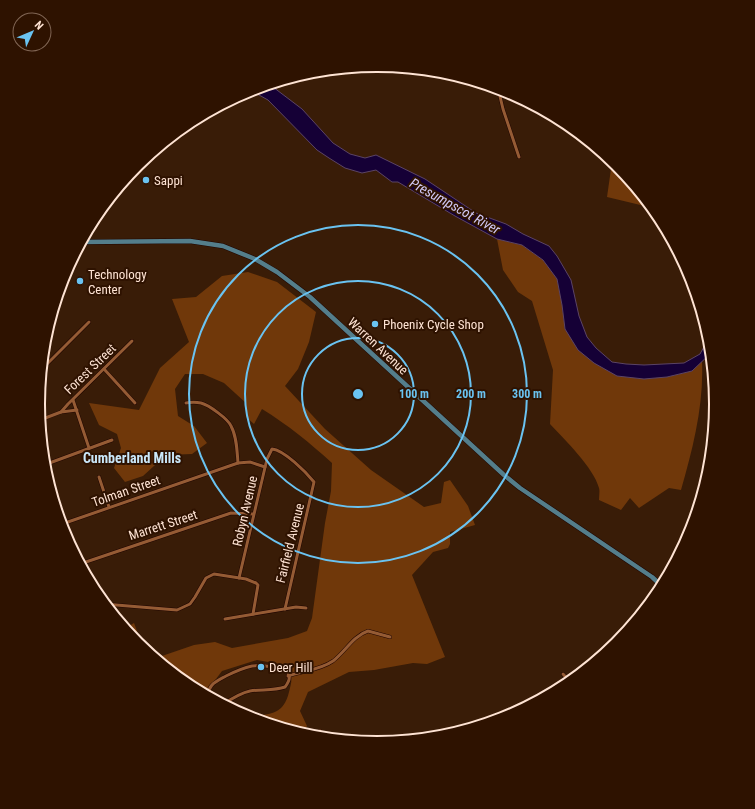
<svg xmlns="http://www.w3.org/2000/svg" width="755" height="809" viewBox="0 0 755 809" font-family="'Roboto Condensed',sans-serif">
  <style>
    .green { fill: #70380a }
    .water { fill: #150036; stroke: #5b4465 }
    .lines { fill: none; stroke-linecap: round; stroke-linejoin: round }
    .street-casing { stroke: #1f0500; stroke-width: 4 }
    .secondary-casing { stroke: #1f0500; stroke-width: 5 }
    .primary-casing { stroke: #1f0500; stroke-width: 5.5 }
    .street { stroke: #955b34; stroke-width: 3 }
    .secondary { stroke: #955b34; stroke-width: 4 }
    .primary { stroke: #547e8b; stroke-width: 4.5 }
    .ring { fill: none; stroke: #6ac3f1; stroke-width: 2 }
    .poi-dot { fill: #6ac3f1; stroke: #2e1200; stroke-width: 1.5 }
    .labels { text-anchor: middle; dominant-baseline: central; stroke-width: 4; stroke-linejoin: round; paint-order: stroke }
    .poi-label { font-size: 13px; fill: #fee3d3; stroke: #2e1200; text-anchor: start }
    .street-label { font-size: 13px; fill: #fee3d3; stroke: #2e1200 }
    .water-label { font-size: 14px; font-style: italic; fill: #d1c9f6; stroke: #2e1200 }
    .neighbourhood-label { font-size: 14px; font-weight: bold; fill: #cae8fa; stroke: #2e1200 }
    .rim { fill: none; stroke: #fee3d3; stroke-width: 2 }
    .centre { fill: #6ac3f1; stroke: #2e1200; stroke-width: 2 }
    .ring-label { font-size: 12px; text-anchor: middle; font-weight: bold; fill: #6ac3f1; stroke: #2e1200; stroke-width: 4; stroke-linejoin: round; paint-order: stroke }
  </style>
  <rect width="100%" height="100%" fill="#391c07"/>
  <g class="green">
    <polygon points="620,168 653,208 607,197 611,169"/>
    <path d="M497,239L522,245L543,260L557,278L562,305L565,329L594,363L667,377L692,371L702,361C704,405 693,448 681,490L669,488L639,508L630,498L621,510L599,500C599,496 600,491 599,488C594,468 564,439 550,424L553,370L532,301L518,292L503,270Z"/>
    <path d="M248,272L277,282L316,312L309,342L298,369L285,386L325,429L371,470L424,507L441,503L444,482L450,480L468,506L475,525L450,532V544L448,548L433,552L412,575L445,657L427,664L413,663L374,670L349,672L308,692L300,711L307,726L301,734L247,718C268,713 283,717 289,692C293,677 292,678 285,665L257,660L222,671L204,695L194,690L192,684L187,680L182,681L144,650L159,657L194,645L215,642L232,648L288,638L307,631L312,618L325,523L331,491L332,463C310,443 288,425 262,409L254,424L246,417V403L224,383L203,374H185L175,389L178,416L194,426L207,443L192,454L166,455L143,476L125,482L114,468L121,448L117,434L99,425L89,403L139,410L160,368L189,342L172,299L196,297L222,276Z"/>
    <path d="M134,623L144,650C137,644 128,636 126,628Z"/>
  </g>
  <polygon class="water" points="269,84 302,109 333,143 350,154 365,158 376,155 425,179 476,213 506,224 523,234 549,246 557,256 571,280 579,316 587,337 596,348 612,362 626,364 644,365 684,363 700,354 710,336 712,352 692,371 667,377 644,379 617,376 594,363 578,350 565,329 562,305 557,279 543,260 522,245 497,239 455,216 398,182 392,182 376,170 362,173 345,168 329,158 317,150 268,100 250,90"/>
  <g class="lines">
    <g class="street-casing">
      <g id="street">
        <polyline points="498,88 503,109 519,157"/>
        <polyline points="42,369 89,322"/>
        <polyline points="104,369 135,403"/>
        <polyline points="73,400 89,448"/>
        <path d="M186,403C191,402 196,402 201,403C209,405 228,419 231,426C237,437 237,451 238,463"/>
        <polyline points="61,412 77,410"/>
        <polyline points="40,420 61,412 68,404 132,341"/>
        <polyline points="44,465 112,440"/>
        <polyline points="99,477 109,507"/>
        <polyline points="65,523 238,463 250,462 265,467"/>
        <polyline points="80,564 231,513 253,514"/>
        <path d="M239,578L267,459L272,449C284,450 306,472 314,482L285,609"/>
        <polyline points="104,604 177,610 190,604 195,597 206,578 214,574 246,579 256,583 258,585 253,614"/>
        <polyline points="225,619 296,607 306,608"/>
        <polyline points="563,674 571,683"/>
        <path d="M288,676C303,671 320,670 333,661C345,652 353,636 368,631L390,637"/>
        <path d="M209,698C206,685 217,681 226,676C234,672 243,668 252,666C264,665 302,666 285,687C274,691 261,689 250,691C240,693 231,699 222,705"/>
        <polyline points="304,735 310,734 316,738"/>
        <polyline points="317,738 320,731"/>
      </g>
    </g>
    <g class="secondary-casing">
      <polyline id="secondary" points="43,458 78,561"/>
    </g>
    <g class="primary-casing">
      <polyline id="primary" points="81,242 190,241 223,246 255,259 277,272 310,297 504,475 520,488 652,577 663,587"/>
    </g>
    <use href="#street" class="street"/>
    <use href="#secondary" class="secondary"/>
    <use href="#primary" class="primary"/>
  </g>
  <g class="ring">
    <circle cx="358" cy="394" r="56"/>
    <circle cx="358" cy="394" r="113"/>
    <circle cx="358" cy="394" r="169"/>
  </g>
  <g class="poi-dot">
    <circle cx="146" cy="180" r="4"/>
    <circle cx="80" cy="281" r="4"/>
    <circle cx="375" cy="324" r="4"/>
    <circle cx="261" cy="667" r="4"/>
  </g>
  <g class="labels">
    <g class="poi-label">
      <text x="154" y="180">Sappi</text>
      <text x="88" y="274">Technology<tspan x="88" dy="15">Center</tspan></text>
      <text x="383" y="324">Phoenix Cycle Shop</text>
      <text x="269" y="667">Deer Hill</text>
    </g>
    <g class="street-label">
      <text transform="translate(378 346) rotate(43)">Warren Avenue</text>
      <text transform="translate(90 369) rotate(-44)">Forest Street</text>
      <text transform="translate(126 491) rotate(-19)">Tolman Street</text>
      <text transform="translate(245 511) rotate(-77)">Robyn Avenue</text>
      <text transform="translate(163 525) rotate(-18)">Marrett Street</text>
      <text transform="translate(290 543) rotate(-76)">Fairfield Avenue</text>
    </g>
    <g class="water-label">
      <text transform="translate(455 206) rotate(29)">Presumpscot River</text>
    </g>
    <g class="neighbourhood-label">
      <text x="132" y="458">Cumberland Mills</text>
    </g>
  </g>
  <path d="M0 0H755V809H0ZM45 404a332 332 0 1 1 664 0a332 332 0 1 1-664 0Z" fill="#2e1200" fill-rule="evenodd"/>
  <path class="rim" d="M45 404a332 332 0 1 1 664 0a332 332 0 1 1-664 0Z"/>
  <circle cx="358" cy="394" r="6" class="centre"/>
  <g class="ring-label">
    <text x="414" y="398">100 m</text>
    <text x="471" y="398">200 m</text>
    <text x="527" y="398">300 m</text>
  </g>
  <g transform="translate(32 32) rotate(46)"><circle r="19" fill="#2e1200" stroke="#816654"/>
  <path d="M0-3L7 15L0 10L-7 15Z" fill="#6ac3f1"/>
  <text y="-6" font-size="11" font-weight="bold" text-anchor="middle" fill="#fee3d3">N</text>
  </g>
</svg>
